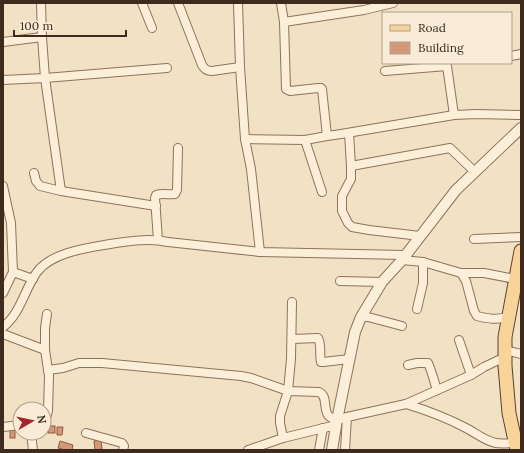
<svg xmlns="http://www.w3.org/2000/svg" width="524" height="453" viewBox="0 0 524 453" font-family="Lora,serif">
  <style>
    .building { fill: #d39878; stroke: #91583c }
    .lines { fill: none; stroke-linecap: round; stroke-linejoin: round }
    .minor-casing { stroke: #8f7259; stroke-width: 10 }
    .tertiary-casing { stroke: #8f7259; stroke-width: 12 }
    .primary-casing { stroke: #5d402d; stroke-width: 15 }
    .minor { stroke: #fcefda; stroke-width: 8 }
    .tertiary { stroke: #fcefda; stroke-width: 10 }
    .primary { stroke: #f8d49b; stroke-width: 13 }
  </style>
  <rect width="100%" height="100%" fill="#f2e2c5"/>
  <g class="building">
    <rect x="48" y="426" width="7" height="7"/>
    <polygon points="57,427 63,427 62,435 57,435"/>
    <rect x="10" y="429" width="5" height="9"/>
    <polygon points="101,440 102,449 95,450 94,441"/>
    <polygon points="60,441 73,445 72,450 65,450 58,448"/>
  </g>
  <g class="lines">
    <g class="minor-casing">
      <g id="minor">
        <polyline points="41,3 42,37 45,78 61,191"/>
        <polyline points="142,3 152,28"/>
        <path d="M178,3L202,65C205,69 206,71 212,71L240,67"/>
        <polyline points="238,3 240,67 245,139 251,169 260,252"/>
        <polyline points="281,3 284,22 286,89 290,91 318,88 321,88 322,89 327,136"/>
        <polyline points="284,22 364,10 393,3"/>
        <polyline points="3,42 42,37"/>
        <polyline points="511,56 521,54"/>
        <polyline points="385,71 447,66 454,115"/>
        <polyline points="3,80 45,78 167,68"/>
        <polyline points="349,133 351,166 351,179 342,196 342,211 348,223 352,227 369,230 420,236"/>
        <polyline points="245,139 305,140 327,136 341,134 454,115 476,114 521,115"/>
        <polyline points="305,140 322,192"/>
        <polyline points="351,166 450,148 475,172"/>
        <polyline points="34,173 36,181 40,186 61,191 156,206"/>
        <polyline points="3,186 11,223 13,272 3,293"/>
        <polyline points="474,239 521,237"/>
        <path d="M158,240L155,198L156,195C162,193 169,195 175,194L177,190L178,148"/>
        <path d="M402,260L423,262L461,273L466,281L474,311L477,316C489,319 496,320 508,317"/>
        <polyline points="13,272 33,279"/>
        <polyline points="461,273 484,273 515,279"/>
        <polyline points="340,281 382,282"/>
        <polyline points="417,309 423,283 423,262"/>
        <polyline points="361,317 368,317 402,326"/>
        <path d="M3,327C21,313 24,290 37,272C52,252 87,248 110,244C129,241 149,238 168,242L260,252L405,255"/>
        <polyline points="3,334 45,350"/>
        <path d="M292,339L318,338C322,345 319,354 321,362H323L350,359"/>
        <polyline points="459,340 471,375"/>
        <polyline points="505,350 521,354"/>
        <path d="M408,365L417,363H428C432,372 434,381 437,390"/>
        <path d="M48,370L63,368L79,363H102L241,376L251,378L288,391L319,392C328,396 323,408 328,415C330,418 334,419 337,420L347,417L406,404L471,375L484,367L505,357"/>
        <path d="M406,404C426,410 447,418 466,428C476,433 485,441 496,443C502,444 509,443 515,443"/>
        <polyline points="44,422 45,422 48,411 49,376 45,350 45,328 47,314"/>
        <polyline points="3,427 20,425"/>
        <polyline points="31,433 33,450"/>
        <polyline points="86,433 122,443 124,446 123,450"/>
        <polyline points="283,438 280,423 280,416 288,391 291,359 292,302"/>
        <polyline points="248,450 283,438 336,425"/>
        <polyline points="319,450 323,428"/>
        <polyline points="345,450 347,417"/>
      </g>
    </g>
    <g class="tertiary-casing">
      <polyline id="tertiary" points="332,450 337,420 355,332 361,317 382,282 402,260 456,190 521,128"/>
    </g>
    <g class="primary-casing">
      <polyline id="primary" points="517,450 509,413 505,366 505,337 521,251"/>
    </g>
    <use href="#minor" class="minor"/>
    <use href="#tertiary" class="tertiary"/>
    <use href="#primary" class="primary"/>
  </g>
  <rect width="524" height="453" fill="none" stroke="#3e2b1e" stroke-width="8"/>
  <rect x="382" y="12" width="130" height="52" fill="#f9ecd6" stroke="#ae9f8c"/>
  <rect x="390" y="25" width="20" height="6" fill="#f8d49b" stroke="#ae9f8c"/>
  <text x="418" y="32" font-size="12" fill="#3e2b1e">Road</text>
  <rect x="390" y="42" width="20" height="12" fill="#d39878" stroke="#ae9f8c"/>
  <text x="418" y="52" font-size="12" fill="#3e2b1e">Building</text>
  <g transform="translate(32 421) rotate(81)"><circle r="19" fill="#f9ecd6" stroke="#ae9f8c"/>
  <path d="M0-3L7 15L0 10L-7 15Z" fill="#a4232d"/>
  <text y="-6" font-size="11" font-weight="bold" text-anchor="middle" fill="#3e2b1e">N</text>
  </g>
  <path d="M14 30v6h112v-6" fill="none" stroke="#3e2b1e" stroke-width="2"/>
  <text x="20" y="30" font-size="12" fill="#3e2b1e" stroke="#f9ecd6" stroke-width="3" paint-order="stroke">100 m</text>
</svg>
